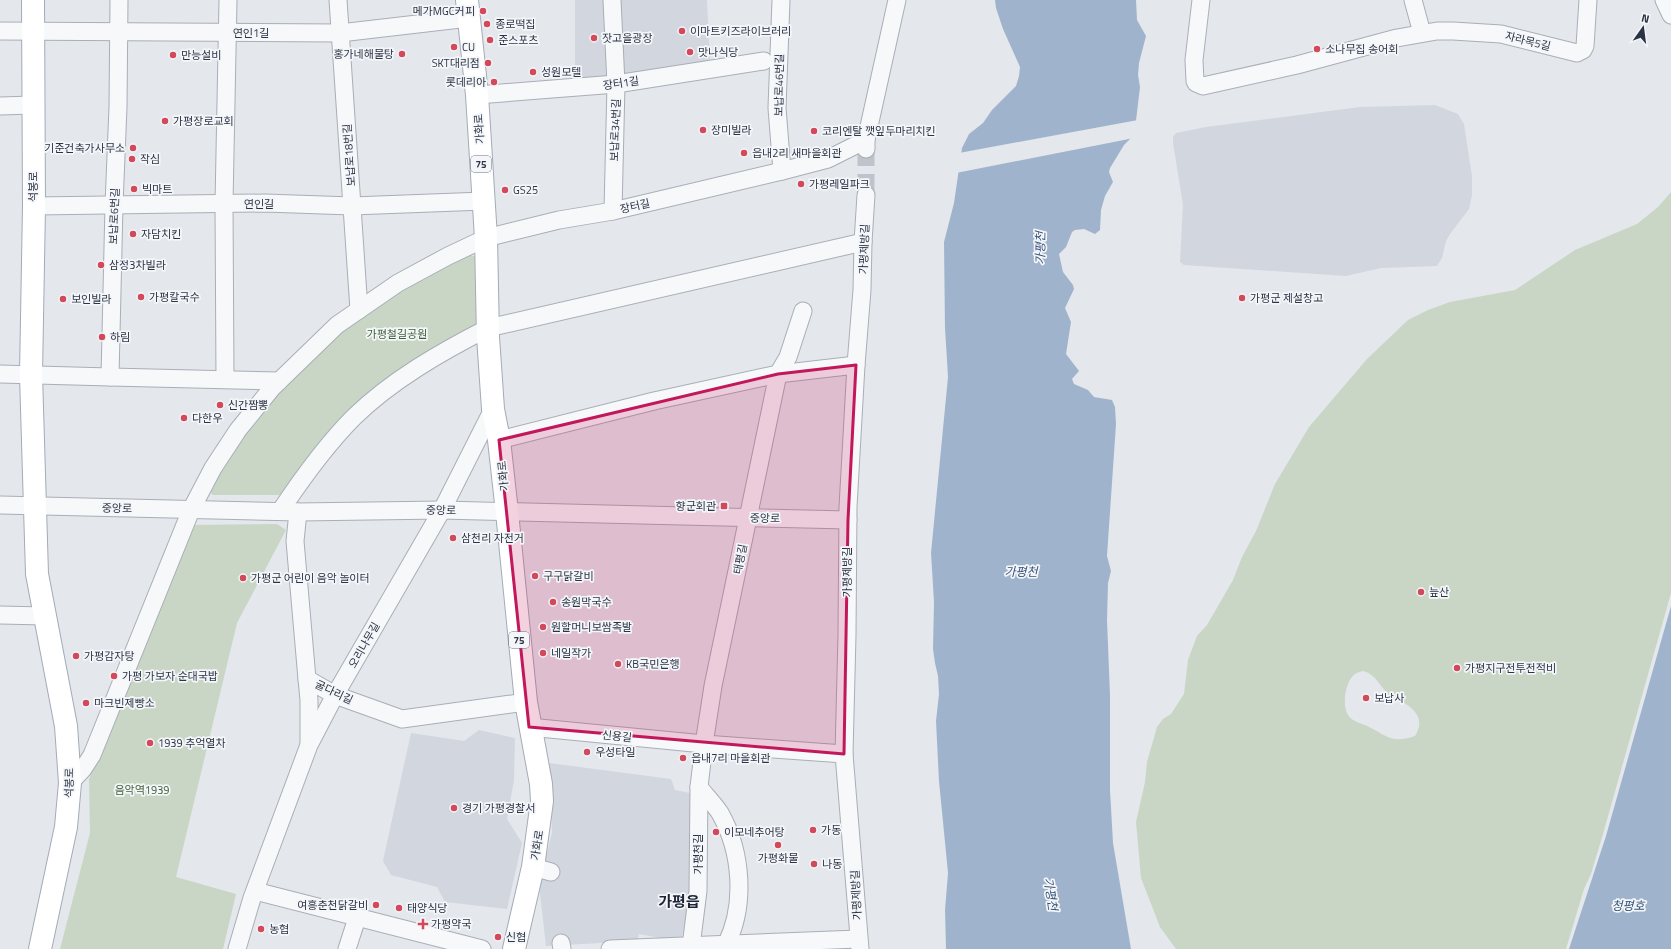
<svg xmlns="http://www.w3.org/2000/svg" width="1671" height="949" viewBox="0 0 1671 949" font-family="'Titillium Web','Noto Sans KR',sans-serif">
  <style>
    .built { fill: #d2d6de }
    .green { fill: #c9d6c5; fill-rule: evenodd }
    .water { fill: #9fb4cc }
    .pier { fill: #e4e7ec }
    .lines { fill: none; stroke-linecap: round; stroke-linejoin: round }
    .minor-tunnel { stroke: #bfc3cb; stroke-width: 17; stroke-dasharray: 17 8; stroke-linecap: butt }
    .minor-casing { stroke: #a9aeb7; stroke-width: 19 }
    .major-casing { stroke: #a3abb8; stroke-width: 24 }
    .minor { stroke: #f7f8fa; stroke-width: 17 }
    .major { stroke: #fff; stroke-width: 22 }
    .marked { fill: #c2185b; fill-opacity: 0.2; stroke: #c2185b; stroke-width: 3; stroke-linejoin: round }
    .poi-dot { fill: #d1495b; stroke: #f4f6f9; stroke-width: 1.5 }
    .labels { text-anchor: middle; dominant-baseline: central; stroke-width: 3.5; stroke-linejoin: round; paint-order: stroke }
    .shield { fill: #f4f6f9; stroke: #676e7b; stroke-width: 1 }
    .shield-label { font-size: 10px; font-weight: bold; fill: #2b3445 }
    .poi-label { font-size: 11px; fill: #2b3445; stroke: #f4f6f9; text-anchor: start }
    .street-label { font-size: 11px; fill: #2b3445; stroke: #f4f6f9 }
    .park-label { font-size: 11px; fill: #3f6138; stroke: #f4f6f9 }
    .water-label { font-size: 12px; font-style: italic; fill: #34527a; stroke: #f4f6f9 }
    .district-label { font-size: 15px; font-weight: bold; fill: #1d2536; stroke: #f4f6f9 }
  </style>
  <rect width="100%" height="100%" fill="#e4e7ec"/>
  <g class="built">
    <polygon points="575,0 707,0 710,65 575,81"/>
    <polygon points="1435,105 1458,114 1464,124 1472,176 1472,195 1469,209 1450,234 1446,241 1442,258 1437,266 1381,268 1346,276 1184,265 1180,262 1183,205 1173,143 1173,137 1176,133 1206,127 1360,107"/>
    <polygon points="479,730 515,738 514,780 507,819 522,843 507,909 445,902 437,887 391,875 383,861 411,733 464,741"/>
    <polygon points="549,763 671,779 675,790 690,793 696,855 692,887 681,942 639,934 637,941 546,946 539,885 552,833"/>
  </g>
  <g class="green">
    <path d="M1671,192V593L1603,834L1591,874L1584,889L1566,949H1176L1160,927L1141,878L1136,822L1145,782L1147,762L1157,727L1163,719L1171,714L1184,694L1188,660L1197,636L1207,625L1233,580L1242,557L1256,531L1275,484L1309,427L1367,359L1408,320L1428,310L1450,302L1515,290L1575,250L1637,224L1658,207ZM1363,671C1377,675 1380,687 1390,696C1394,699 1400,701 1404,703C1418,711 1424,722 1415,736C1392,744 1387,736 1369,727C1362,723 1352,722 1348,715C1342,706 1345,685 1352,677C1355,673 1359,672 1363,671Z"/>
    <polygon points="467,254 476,257 479,324 440,348 281,495 213,495 209,491 211,485 253,419 290,380 343,330 377,304"/>
    <polygon points="277,524 286,530 237,623 176,877 236,894 223,949 60,949 90,833 89,779 194,525"/>
  </g>
  <g class="water">
    <polygon points="995,0 1136,0 1137,20 1146,36 1139,63 1138,75 1140,87 1135,129 1132,137 1124,145 1110,168 1109,172 1113,182 1105,196 1101,210 1100,230 1095,234 1084,229 1075,230 1072,232 1066,247 1059,254 1063,272 1073,285 1074,289 1065,308 1071,322 1066,354 1079,371 1072,379 1074,384 1088,390 1094,397 1112,400 1115,407 1116,424 1107,556 1111,571 1108,583 1107,620 1110,695 1110,790 1113,843 1131,949 946,949 945,910 948,873 939,781 936,721 939,694 938,676 935,663 933,649 934,602 931,553 948,377 945,328 944,242 954,203 962,148 969,134 983,123 992,110 1016,86 1019,76 1020,67 1003,29 996,8"/>
    <polygon points="1671,606 1671,949 1569,949 1606,836"/>
  </g>
  <polygon class="pier" points="1138,120 1137,129 1134,138 956,173 959,153"/>
  <g class="lines">
    <polyline class="minor-tunnel" points="866,149 866,195"/>
    <g class="minor-casing">
      <g id="minor">
        <polyline points="338,0 359,310"/>
        <polyline points="612,0 616,84 613,211"/>
        <polyline points="781,0 777,108 782,171"/>
        <polyline points="1201,0 1194,60 1195,81 1196,83 1203,86 1297,65 1397,38 1437,31 1453,31 1501,34 1577,53 1583,50 1585,46 1588,0"/>
        <polyline points="1413,0 1422,33"/>
        <polyline points="1664,0 1671,15"/>
        <polyline points="0,31 340,33 469,18"/>
        <polyline points="477,95 616,84 764,61"/>
        <polyline points="0,106 33,105"/>
        <polyline points="866,140 897,0"/>
        <polyline points="34,206 265,203 352,206 484,201"/>
        <polyline points="0,374 110,377 114,205 118,107 119,0"/>
        <polyline points="110,377 279,381"/>
        <polyline points="225,379 224,204 228,0"/>
        <polyline points="499,440 654,401 778,374 856,365"/>
        <polyline points="0,505 298,512 442,510 848,520"/>
        <path d="M281,510C303,477 326,445 354,417C392,380 441,352 488,328L863,242"/>
        <polyline points="298,512 295,541 307,679 335,695 402,719 526,702"/>
        <polyline points="0,615 45,616"/>
        <polyline points="307,679 309,700 309,743"/>
        <polyline points="529,727 704,744 844,754"/>
        <polyline points="70,783 83,769 92,755 191,510 213,468 238,430 272,388 337,325 398,283 448,256 486,238 559,220 613,211 782,171 828,159 866,140 866,149"/>
        <path d="M699,787C706,796 714,804 720,813C742,852 746,905 726,945"/>
        <polyline points="533,867 551,872"/>
        <polyline points="255,891 482,949"/>
        <polyline points="561,943 562,949"/>
        <polyline points="691,946 698,891 699,787 704,744 713,686 778,374 788,357 803,311"/>
        <polyline points="237,949 252,898 309,745 335,695 442,510 493,409"/>
        <polyline points="347,949 357,918"/>
        <polyline points="610,949 858,939"/>
        <polyline points="860,949 844,754 847,635 848,507 856,365 862,290 863,242 866,195"/>
      </g>
    </g>
    <g class="major-casing">
      <g id="major">
        <polyline points="33,0 34,206 31,375 37,574 66,726 70,783 66,827 40,949"/>
        <polyline points="467,0 477,95 486,238 488,337 493,409 499,440 507,512 526,702 541,784 542,801 533,867 514,949"/>
      </g>
    </g>
    <use href="#minor" class="minor"/>
    <use href="#major" class="major"/>
  </g>
  <path class="marked" d="M856,365L848,520L844,754L529,727L499,440L778,374Z"/>
  <g class="poi-dot">
    <circle cx="483" cy="11" r="4"/>
    <circle cx="487" cy="24" r="4"/>
    <circle cx="682" cy="31" r="4"/>
    <circle cx="594" cy="38" r="4"/>
    <circle cx="490" cy="40" r="4"/>
    <circle cx="454" cy="47" r="4"/>
    <circle cx="1317" cy="49" r="4"/>
    <circle cx="690" cy="52" r="4"/>
    <circle cx="402" cy="54" r="4"/>
    <circle cx="173" cy="55" r="4"/>
    <circle cx="488" cy="63" r="4"/>
    <circle cx="533" cy="72" r="4"/>
    <circle cx="494" cy="82" r="4"/>
    <circle cx="165" cy="121" r="4"/>
    <circle cx="703" cy="130" r="4"/>
    <circle cx="814" cy="131" r="4"/>
    <circle cx="133" cy="148" r="4"/>
    <circle cx="744" cy="153" r="4"/>
    <circle cx="132" cy="159" r="4"/>
    <circle cx="801" cy="184" r="4"/>
    <circle cx="134" cy="189" r="4"/>
    <circle cx="505" cy="190" r="4"/>
    <circle cx="133" cy="234" r="4"/>
    <circle cx="101" cy="265" r="4"/>
    <circle cx="141" cy="297" r="4"/>
    <circle cx="1242" cy="298" r="4"/>
    <circle cx="63" cy="299" r="4"/>
    <circle cx="102" cy="337" r="4"/>
    <circle cx="220" cy="405" r="4"/>
    <circle cx="184" cy="418" r="4"/>
    <rect x="720" y="502" width="8" height="8" rx="2"/>
    <circle cx="453" cy="538" r="4"/>
    <circle cx="535" cy="576" r="4"/>
    <circle cx="243" cy="578" r="4"/>
    <circle cx="1421" cy="592" r="4"/>
    <circle cx="553" cy="602" r="4"/>
    <circle cx="543" cy="627" r="4"/>
    <circle cx="543" cy="653" r="4"/>
    <circle cx="76" cy="656" r="4"/>
    <circle cx="618" cy="664" r="4"/>
    <circle cx="1457" cy="668" r="4"/>
    <circle cx="114" cy="676" r="4"/>
    <circle cx="1366" cy="698" r="4"/>
    <circle cx="86" cy="703" r="4"/>
    <circle cx="150" cy="743" r="4"/>
    <circle cx="587" cy="752" r="4"/>
    <circle cx="683" cy="758" r="4"/>
    <circle cx="454" cy="808" r="4"/>
    <circle cx="813" cy="830" r="4"/>
    <circle cx="716" cy="832" r="4"/>
    <circle cx="778" cy="845" r="4"/>
    <circle cx="814" cy="864" r="4"/>
    <circle cx="376" cy="905" r="4"/>
    <circle cx="399" cy="908" r="4"/>
    <path d="M421 918h4v4h4v4h-4v4h-4v-4h-4v-4h4z"/>
    <circle cx="261" cy="929" r="4"/>
    <circle cx="498" cy="937" r="4"/>
  </g>
  <g class="labels">
    <g class="shield">
      <rect x="471" y="156" width="20" height="16" rx="3"/>
      <rect x="509" y="632" width="20" height="16" rx="3"/>
    </g>
    <g class="shield-label">
      <text x="481" y="164">75</text>
      <text x="519" y="640">75</text>
    </g>
    <g class="poi-label">
      <text x="475" y="11" text-anchor="end">메가MGC커피</text>
      <text x="495" y="24">종로떡집</text>
      <text x="690" y="31">이마트키즈라이브러리</text>
      <text x="602" y="38">잣고을광장</text>
      <text x="498" y="40">준스포츠</text>
      <text x="462" y="47">CU</text>
      <text x="1325" y="49">소나무집 송어회</text>
      <text x="698" y="52">맛나식당</text>
      <text x="394" y="54" text-anchor="end">홍가네해물탕</text>
      <text x="181" y="55">만능설비</text>
      <text x="480" y="63" text-anchor="end">SKT대리점</text>
      <text x="541" y="72">성원모텔</text>
      <text x="486" y="82" text-anchor="end">롯데리아</text>
      <text x="173" y="121">가평장로교회</text>
      <text x="711" y="130">장미빌라</text>
      <text x="822" y="131">코리엔탈 깻잎두마리치킨</text>
      <text x="125" y="148" text-anchor="end">기준건축가사무소</text>
      <text x="752" y="153">읍내2리 새마을회관</text>
      <text x="140" y="159">작심</text>
      <text x="809" y="184">가평레일파크</text>
      <text x="142" y="189">빅마트</text>
      <text x="513" y="190">GS25</text>
      <text x="141" y="234">자담치킨</text>
      <text x="109" y="265">삼정3차빌라</text>
      <text x="149" y="297">가평칼국수</text>
      <text x="1250" y="298">가평군 제설창고</text>
      <text x="71" y="299">보인빌라</text>
      <text x="110" y="337">하림</text>
      <text x="228" y="405">신간짬뽕</text>
      <text x="192" y="418">다한우</text>
      <text x="716" y="506" text-anchor="end">향군회관</text>
      <text x="461" y="538">삼천리 자전거</text>
      <text x="543" y="576">구구닭갈비</text>
      <text x="251" y="578">가평군 어린이 음악 놀이터</text>
      <text x="1429" y="592">늪산</text>
      <text x="561" y="602">송원막국수</text>
      <text x="551" y="627">원할머니보쌈족발</text>
      <text x="551" y="653">네일작가</text>
      <text x="84" y="656">가평감자탕</text>
      <text x="626" y="664">KB국민은행</text>
      <text x="1465" y="668">가평지구전투전적비</text>
      <text x="122" y="676">가평 가보자 순대국밥</text>
      <text x="1374" y="698">보납사</text>
      <text x="94" y="703">마크빈제빵소</text>
      <text x="158" y="743">1939 추억열차</text>
      <text x="595" y="752">우성타일</text>
      <text x="691" y="758">읍내7리 마을회관</text>
      <text x="462" y="808">경기 가평경찰서</text>
      <text x="821" y="830">가동</text>
      <text x="724" y="832">이모네추어탕</text>
      <text x="778" y="858" text-anchor="middle">가평화물</text>
      <text x="822" y="864">나동</text>
      <text x="368" y="905" text-anchor="end">여흥춘천닭갈비</text>
      <text x="407" y="908">태양식당</text>
      <text x="431" y="924">가평약국</text>
      <text x="269" y="929">농협</text>
      <text x="506" y="937">신협</text>
    </g>
    <g class="street-label">
      <text x="251" y="33">연인1길</text>
      <text transform="translate(1528 41) rotate(14)">자라목5길</text>
      <text transform="translate(621 83) rotate(-8)">장터1길</text>
      <text transform="translate(779 85) rotate(-89)">보납로46번길</text>
      <text transform="translate(479 129) rotate(-94)">가화로</text>
      <text transform="translate(615 130) rotate(-88)">보납로34번길</text>
      <text transform="translate(349 155) rotate(-94)">보납로18번길</text>
      <text transform="translate(33 187) rotate(-90)">석봉로</text>
      <text x="259" y="204">연인길</text>
      <text transform="translate(635 206) rotate(-13)">장터길</text>
      <text transform="translate(114 216) rotate(-88)">보납로6번길</text>
      <text transform="translate(864 249) rotate(-88)">가평제방길</text>
      <text transform="translate(503 476) rotate(-96)">가화로</text>
      <text transform="translate(117 508) rotate(1)">중앙로</text>
      <text transform="translate(441 510) rotate(1)">중앙로</text>
      <text transform="translate(765 518) rotate(1)">중앙로</text>
      <text transform="translate(740 559) rotate(-79)">태평길</text>
      <text transform="translate(847 572) rotate(-90)">가평제방길</text>
      <text transform="translate(364 645) rotate(-60)">오리나무길</text>
      <text transform="translate(334 692) rotate(25)">굴다리길</text>
      <text transform="translate(617 736) rotate(6)">신용길</text>
      <text transform="translate(69 783) rotate(-89)">석봉로</text>
      <text transform="translate(537 845) rotate(-81)">가화로</text>
      <text transform="translate(698 854) rotate(-90)">가평천길</text>
      <text transform="translate(856 895) rotate(-93)">가평제방길</text>
    </g>
    <g class="park-label">
      <text x="397" y="334">가평철길공원</text>
      <text x="142" y="790">음악역1939</text>
    </g>
    <g class="water-label">
      <text transform="translate(1040 248) rotate(-89)">가평천</text>
      <text x="1021" y="571">가평천</text>
      <text transform="translate(1051 894) rotate(81)">가평천</text>
      <text x="1628" y="905">청평호</text>
    </g>
    <g class="district-label">
      <text x="679" y="901">가평읍</text>
    </g>
  </g>
  <g transform="translate(1643 28) rotate(14)" stroke="#f4f6f9" stroke-width="3" paint-order="stroke">
  <path d="M0-3L7 15L0 10L-7 15Z" fill="#2b3445"/>
  <text y="-6" font-size="11" font-weight="bold" text-anchor="middle" fill="#2b3445">N</text>
  </g>
</svg>
